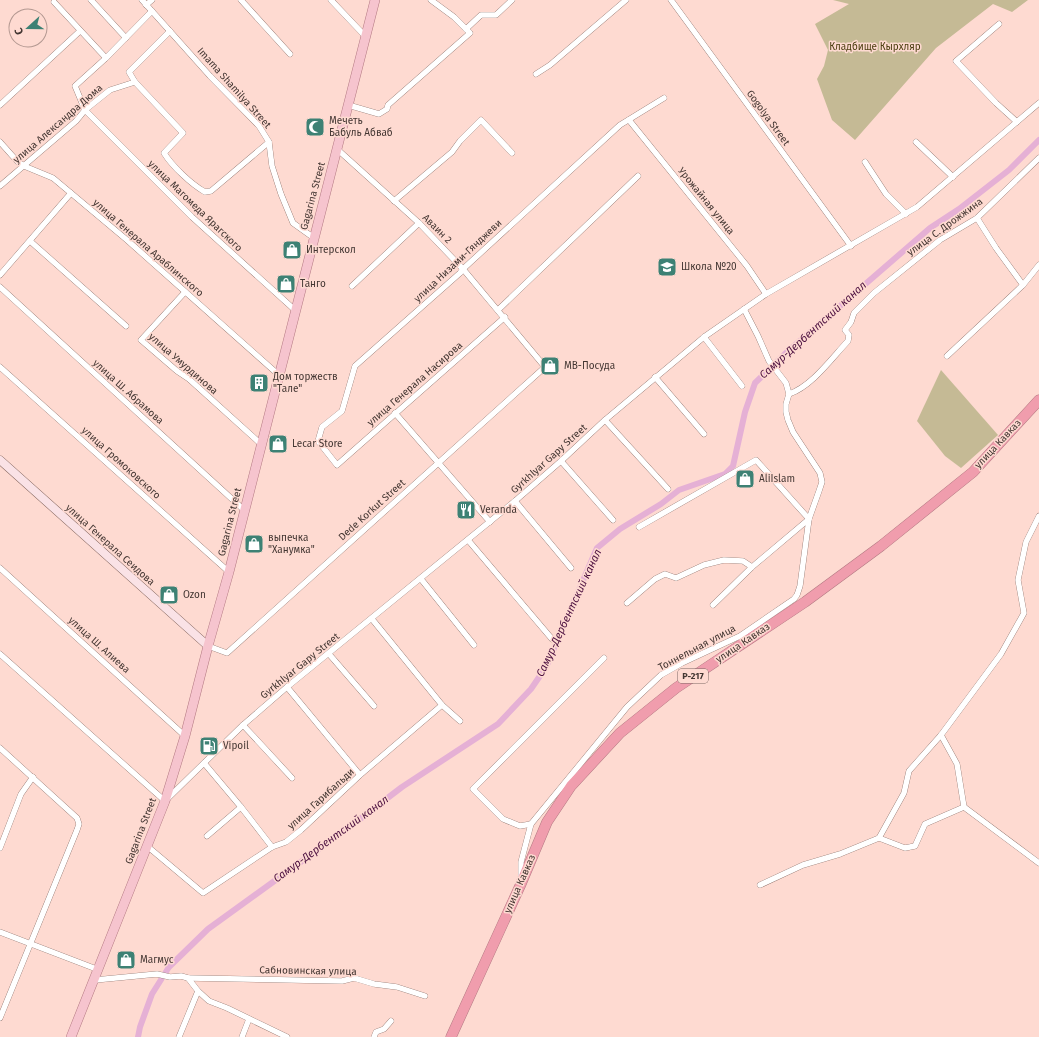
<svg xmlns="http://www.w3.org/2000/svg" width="1039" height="1037" viewBox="0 0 1039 1037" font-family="'Fira Sans',sans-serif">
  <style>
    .green { fill: #c5ba95 }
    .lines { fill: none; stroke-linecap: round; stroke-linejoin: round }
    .canal { stroke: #e5b0d5; stroke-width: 6 }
    .street-casing { stroke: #82645c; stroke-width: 6 }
    .secondary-casing { stroke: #82645c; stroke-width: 9 }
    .primary-casing { stroke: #b37982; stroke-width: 10 }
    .highway-casing { stroke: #b37982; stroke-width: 11 }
    .street { stroke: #fff; stroke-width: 5.5 }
    .secondary { stroke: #fae2e6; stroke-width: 8 }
    .primary { stroke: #f6c4ce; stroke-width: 9 }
    .highway { stroke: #f09dad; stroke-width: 10 }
    .labels { text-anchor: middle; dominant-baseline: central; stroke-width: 3; stroke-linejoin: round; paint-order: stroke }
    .shield { fill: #fedad1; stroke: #7b6762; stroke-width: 1 }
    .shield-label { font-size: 9px; font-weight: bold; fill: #433632 }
    .park-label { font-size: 10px; fill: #4b3e10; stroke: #fedad1 }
    .street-label { font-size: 10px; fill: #433632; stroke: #fedad1 }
    .poi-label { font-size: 10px; fill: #433632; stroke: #fedad1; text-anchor: start }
    .water-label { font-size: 11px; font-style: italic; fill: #4c0f3f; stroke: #fedad1 }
  </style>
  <rect width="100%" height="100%" fill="#fedad1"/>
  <g class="green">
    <polygon points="833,0 1028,0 1012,12 993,4 936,48 855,140 832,120 817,79 824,66 828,50 815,24 849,4"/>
    <polygon points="941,370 998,435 961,468 945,456 917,421"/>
  </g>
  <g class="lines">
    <polyline class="canal" points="138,1037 140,1027 152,994 169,967 208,929 356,822 402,787 498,724 531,689 546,667 597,548 620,529 661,504 679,490 725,474 733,466 745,412 755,383 787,352 930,228 959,209 1009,170 1039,140"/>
    <g class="street-casing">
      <g id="street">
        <polyline points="91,0 126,38"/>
        <polyline points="142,0 210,76 259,126 269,142 272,166 281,194 293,223 314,238"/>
        <polyline points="241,0 290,54"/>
        <polyline points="331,0 366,37"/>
        <polyline points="671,0 851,246"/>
        <polyline points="54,2 106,58"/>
        <polyline points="146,5 152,0"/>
        <polyline points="152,11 106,58 75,86 85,110 192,217 296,311"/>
        <polyline points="999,24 956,61 996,103 1017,122"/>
        <polyline points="466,29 481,15 496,15 512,0"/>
        <polyline points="536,74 550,65 626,0"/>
        <path d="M135,82L183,133L164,153C172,166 191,184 205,192L211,191L269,142"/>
        <polyline points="0,105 80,31"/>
        <polyline points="348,105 379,114 387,109 388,105 470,33 454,17 431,0"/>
        <polyline points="629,120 747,266 766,294"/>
        <polyline points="0,142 17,161 24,166 53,178 127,240 280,376"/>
        <polyline points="916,142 953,177"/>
        <polyline points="865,162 886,194 906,214"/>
        <polyline points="0,186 76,121 85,110 110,90 135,82 129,72 170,31"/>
        <polyline points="394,201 452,152 460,141 481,120 512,153"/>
        <polyline points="977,218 996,248 1023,285"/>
        <polyline points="30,241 126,326"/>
        <polyline points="0,275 71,193"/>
        <polyline points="352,286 419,223"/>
        <polyline points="0,287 244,510"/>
        <polyline points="185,292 141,340 177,371 189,379 261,444"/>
        <polyline points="498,310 638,176"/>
        <polyline points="505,317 337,465 318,441 322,427 342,411 355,366 460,273 463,269 620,125 664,98"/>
        <polyline points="704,337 742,386"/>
        <polyline points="947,356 1023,285 1039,265"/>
        <polyline points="0,367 229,572"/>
        <polyline points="655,377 704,434"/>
        <path d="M789,394C812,386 831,359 848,341L849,335L845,330L851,322L854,313L874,293L940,240L977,218L1039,158"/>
        <polyline points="395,413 490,522"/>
        <polyline points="605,420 668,489"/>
        <polyline points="561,461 613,520"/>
        <polyline points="515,501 571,568"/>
        <polyline points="468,540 552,639"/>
        <polyline points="0,568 185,736"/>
        <polyline points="421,579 474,645"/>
        <polyline points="627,603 655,579 665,574 676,578 704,565 724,560 743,561 752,567"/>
        <polyline points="713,605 752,567 809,519 819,491 822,482 820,473 793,432 788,420 786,412 786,404 789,394 786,383 769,361 758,336 744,309"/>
        <polyline points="372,619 442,705 460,721"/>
        <polyline points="208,646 227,653 545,367 463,269 419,223 337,149"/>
        <polyline points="0,654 165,801 243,725 287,687 515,501 561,461 605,420 704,337 766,294 917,207 1039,103"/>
        <polyline points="329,654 374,706"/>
        <polyline points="604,658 473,789 503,819 520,826 531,824 627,707 661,675 682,663 740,636 794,599 797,595 800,586 809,519 756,460 639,527"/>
        <polyline points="287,687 360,775"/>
        <polyline points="243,725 292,778"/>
        <polyline points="941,735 957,764 964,807 1039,863"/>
        <polyline points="0,748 77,818 79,824 77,830 0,1018"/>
        <polyline points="204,763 241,807 272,847"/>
        <polyline points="207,836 241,807"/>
        <polyline points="879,838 905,848 915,846 925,824 964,807"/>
        <polyline points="147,846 203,893 272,847 286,842 301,830 360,775 442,705"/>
        <polyline points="0,848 21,794 33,777"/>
        <polyline points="521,877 521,862 531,824"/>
        <polyline points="760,885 803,865 840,854 879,838 904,793 909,771 941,735 1001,654 1024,613 1018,580 1026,542 1039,516"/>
        <polyline points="0,932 99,970"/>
        <polyline points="188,978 342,981 354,978 374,984 397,987 425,996"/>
        <polyline points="95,980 157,974 170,977 181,976 188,978 198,991 209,1001 227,1008 287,1037"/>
        <polyline points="179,1037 198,991"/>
        <polyline points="242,1037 249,1019"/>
        <polyline points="374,1037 376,1032 384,1029 391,1021"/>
      </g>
    </g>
    <g class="secondary-casing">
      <polyline id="secondary" points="0,460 208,646"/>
    </g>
    <g class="primary-casing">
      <polyline id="primary" points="71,1037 165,801 185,736 208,646 229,572 375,0"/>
    </g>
    <g class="highway-casing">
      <polyline id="highway" points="451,1037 520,886 547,822 571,786 620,733 676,688 805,602 881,546 973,472 1039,400"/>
    </g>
    <use href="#street" class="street"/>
    <use href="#secondary" class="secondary"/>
    <use href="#primary" class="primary"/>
    <use href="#highway" class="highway"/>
  </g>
  <defs>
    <g id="mosque-square" transform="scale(1)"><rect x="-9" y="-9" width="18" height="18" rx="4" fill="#3d8174" stroke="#fedad1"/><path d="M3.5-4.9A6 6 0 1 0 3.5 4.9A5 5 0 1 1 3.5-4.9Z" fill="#fff"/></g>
    <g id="shop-square" transform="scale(1)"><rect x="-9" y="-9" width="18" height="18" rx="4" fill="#3d8174" stroke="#fedad1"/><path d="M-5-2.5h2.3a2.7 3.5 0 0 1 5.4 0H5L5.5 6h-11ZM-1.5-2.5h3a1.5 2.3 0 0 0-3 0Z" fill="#fff"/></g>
    <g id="school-square" transform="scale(1)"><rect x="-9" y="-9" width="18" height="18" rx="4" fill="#3d8174" stroke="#fedad1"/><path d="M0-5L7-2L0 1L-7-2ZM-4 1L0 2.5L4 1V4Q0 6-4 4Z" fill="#fff"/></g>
    <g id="building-square" transform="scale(1)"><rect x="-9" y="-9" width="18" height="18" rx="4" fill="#3d8174" stroke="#fedad1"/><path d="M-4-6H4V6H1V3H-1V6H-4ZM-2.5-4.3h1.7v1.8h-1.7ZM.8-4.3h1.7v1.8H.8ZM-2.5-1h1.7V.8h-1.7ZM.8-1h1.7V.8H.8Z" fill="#fff"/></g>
    <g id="restaurant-square" transform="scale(1)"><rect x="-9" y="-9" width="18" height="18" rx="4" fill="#3d8174" stroke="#fedad1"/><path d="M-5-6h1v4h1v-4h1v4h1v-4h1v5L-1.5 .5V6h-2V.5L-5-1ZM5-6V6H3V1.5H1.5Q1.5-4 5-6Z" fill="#fff"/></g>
    <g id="fuel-square" transform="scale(1)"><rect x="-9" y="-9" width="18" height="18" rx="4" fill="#3d8174" stroke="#fedad1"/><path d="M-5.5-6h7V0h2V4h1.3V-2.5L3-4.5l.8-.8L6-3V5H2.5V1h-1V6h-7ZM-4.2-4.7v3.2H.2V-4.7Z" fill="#fff"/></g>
  </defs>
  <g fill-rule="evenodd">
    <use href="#mosque-square" x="315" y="127"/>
    <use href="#shop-square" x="292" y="250"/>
    <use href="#school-square" x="667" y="267"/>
    <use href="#shop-square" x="286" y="284"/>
    <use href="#shop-square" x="550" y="366"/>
    <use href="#building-square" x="259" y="383"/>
    <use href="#shop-square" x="278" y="444"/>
    <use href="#shop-square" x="745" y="479"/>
    <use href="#restaurant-square" x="466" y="510"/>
    <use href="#shop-square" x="254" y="544"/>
    <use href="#shop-square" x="169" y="595"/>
    <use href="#fuel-square" x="209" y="746"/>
    <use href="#shop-square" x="126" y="960"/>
  </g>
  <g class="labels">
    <rect class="shield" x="678" y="669" width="30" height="14" rx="3"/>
    <g class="shield-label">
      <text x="693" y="676">Р-217</text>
    </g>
    <g class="park-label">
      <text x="875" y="47">Кладбище Кырхляр</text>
    </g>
    <g class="street-label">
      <text transform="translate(234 88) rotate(48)">Imama Shamilya Street</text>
      <text transform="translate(768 118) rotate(54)">Gogolya Street</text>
      <text transform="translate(58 124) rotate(-41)">улица Александра Дюма</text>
      <text transform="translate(313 196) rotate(-75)">Gagarina Street</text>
      <text transform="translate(706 201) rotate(51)">Урожайная улица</text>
      <text transform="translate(195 206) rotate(44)">улица Магомеда Ярагского</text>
      <text transform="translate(945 227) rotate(-36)">улица С. Дрожжина</text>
      <text transform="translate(437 229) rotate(45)">Аваин 2</text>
      <text transform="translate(148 248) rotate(41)">улица Генерала Араблинского</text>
      <text transform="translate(458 261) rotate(-43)">улица Низами-Гянджеви</text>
      <text transform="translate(183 364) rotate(41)">улица Умурдинова</text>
      <text transform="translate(415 384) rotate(-41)">улица Генерала Насирова</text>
      <text transform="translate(128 392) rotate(42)">улица Ш. Абрамова</text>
      <text transform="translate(998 444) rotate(-47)">улица Кавказ</text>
      <text transform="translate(549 459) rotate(-42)">Gyrkhlyar Gapy Street</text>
      <text transform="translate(121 463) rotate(42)">улица Громоковского</text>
      <text transform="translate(372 510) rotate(-42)">Dede Korkut Street</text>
      <text transform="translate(230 522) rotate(-76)">Gagarina Street</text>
      <text transform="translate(110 545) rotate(42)">улица Генерала Сеидова</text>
      <text transform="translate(743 643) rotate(-34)">улица Кавказ</text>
      <text transform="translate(99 645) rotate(42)">улица Ш. Алиева</text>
      <text transform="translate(697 648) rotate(-28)">Тоннельная улица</text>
      <text transform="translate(300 666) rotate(-39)">Gyrkhlyar Gapy Street</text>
      <text transform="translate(321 799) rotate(-42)">улица Гарибальди</text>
      <text transform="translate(141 831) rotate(-69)">Gagarina Street</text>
      <text transform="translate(520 884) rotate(-66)">улица Кавказ</text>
      <text transform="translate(308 971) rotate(1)">Сабновинская улица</text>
    </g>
    <g class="poi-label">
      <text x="329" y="121">Мечеть<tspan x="329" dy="12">Бабуль Абваб</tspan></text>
      <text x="306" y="250">Интерскол</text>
      <text x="681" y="267">Школа №20</text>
      <text x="300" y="284">Танго</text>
      <text x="564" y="366">МВ-Посуда</text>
      <text x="273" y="377">Дом торжеств<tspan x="273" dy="12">"Тале"</tspan></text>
      <text x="292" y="444">Lecar Store</text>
      <text x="759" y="479">AliIslam</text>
      <text x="480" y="510">Veranda</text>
      <text x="268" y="538">выпечка<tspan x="268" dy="12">"Ханумка"</tspan></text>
      <text x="183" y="595">Ozon</text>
      <text x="223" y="746">Vipoil</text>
      <text x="140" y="960">Магмус</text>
    </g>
    <g class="water-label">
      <text transform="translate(813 330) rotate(-42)">Самур-Дербентский канал</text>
      <text transform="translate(569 613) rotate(-65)">Самур-Дербентский канал</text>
      <text transform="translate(331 839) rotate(-36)">Самур-Дербентский канал</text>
    </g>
  </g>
  <g transform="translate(28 28) rotate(249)"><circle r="19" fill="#fedad1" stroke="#b39891"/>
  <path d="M0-3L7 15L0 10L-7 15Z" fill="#3d8174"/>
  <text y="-6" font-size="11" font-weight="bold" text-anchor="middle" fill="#433632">С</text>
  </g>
</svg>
